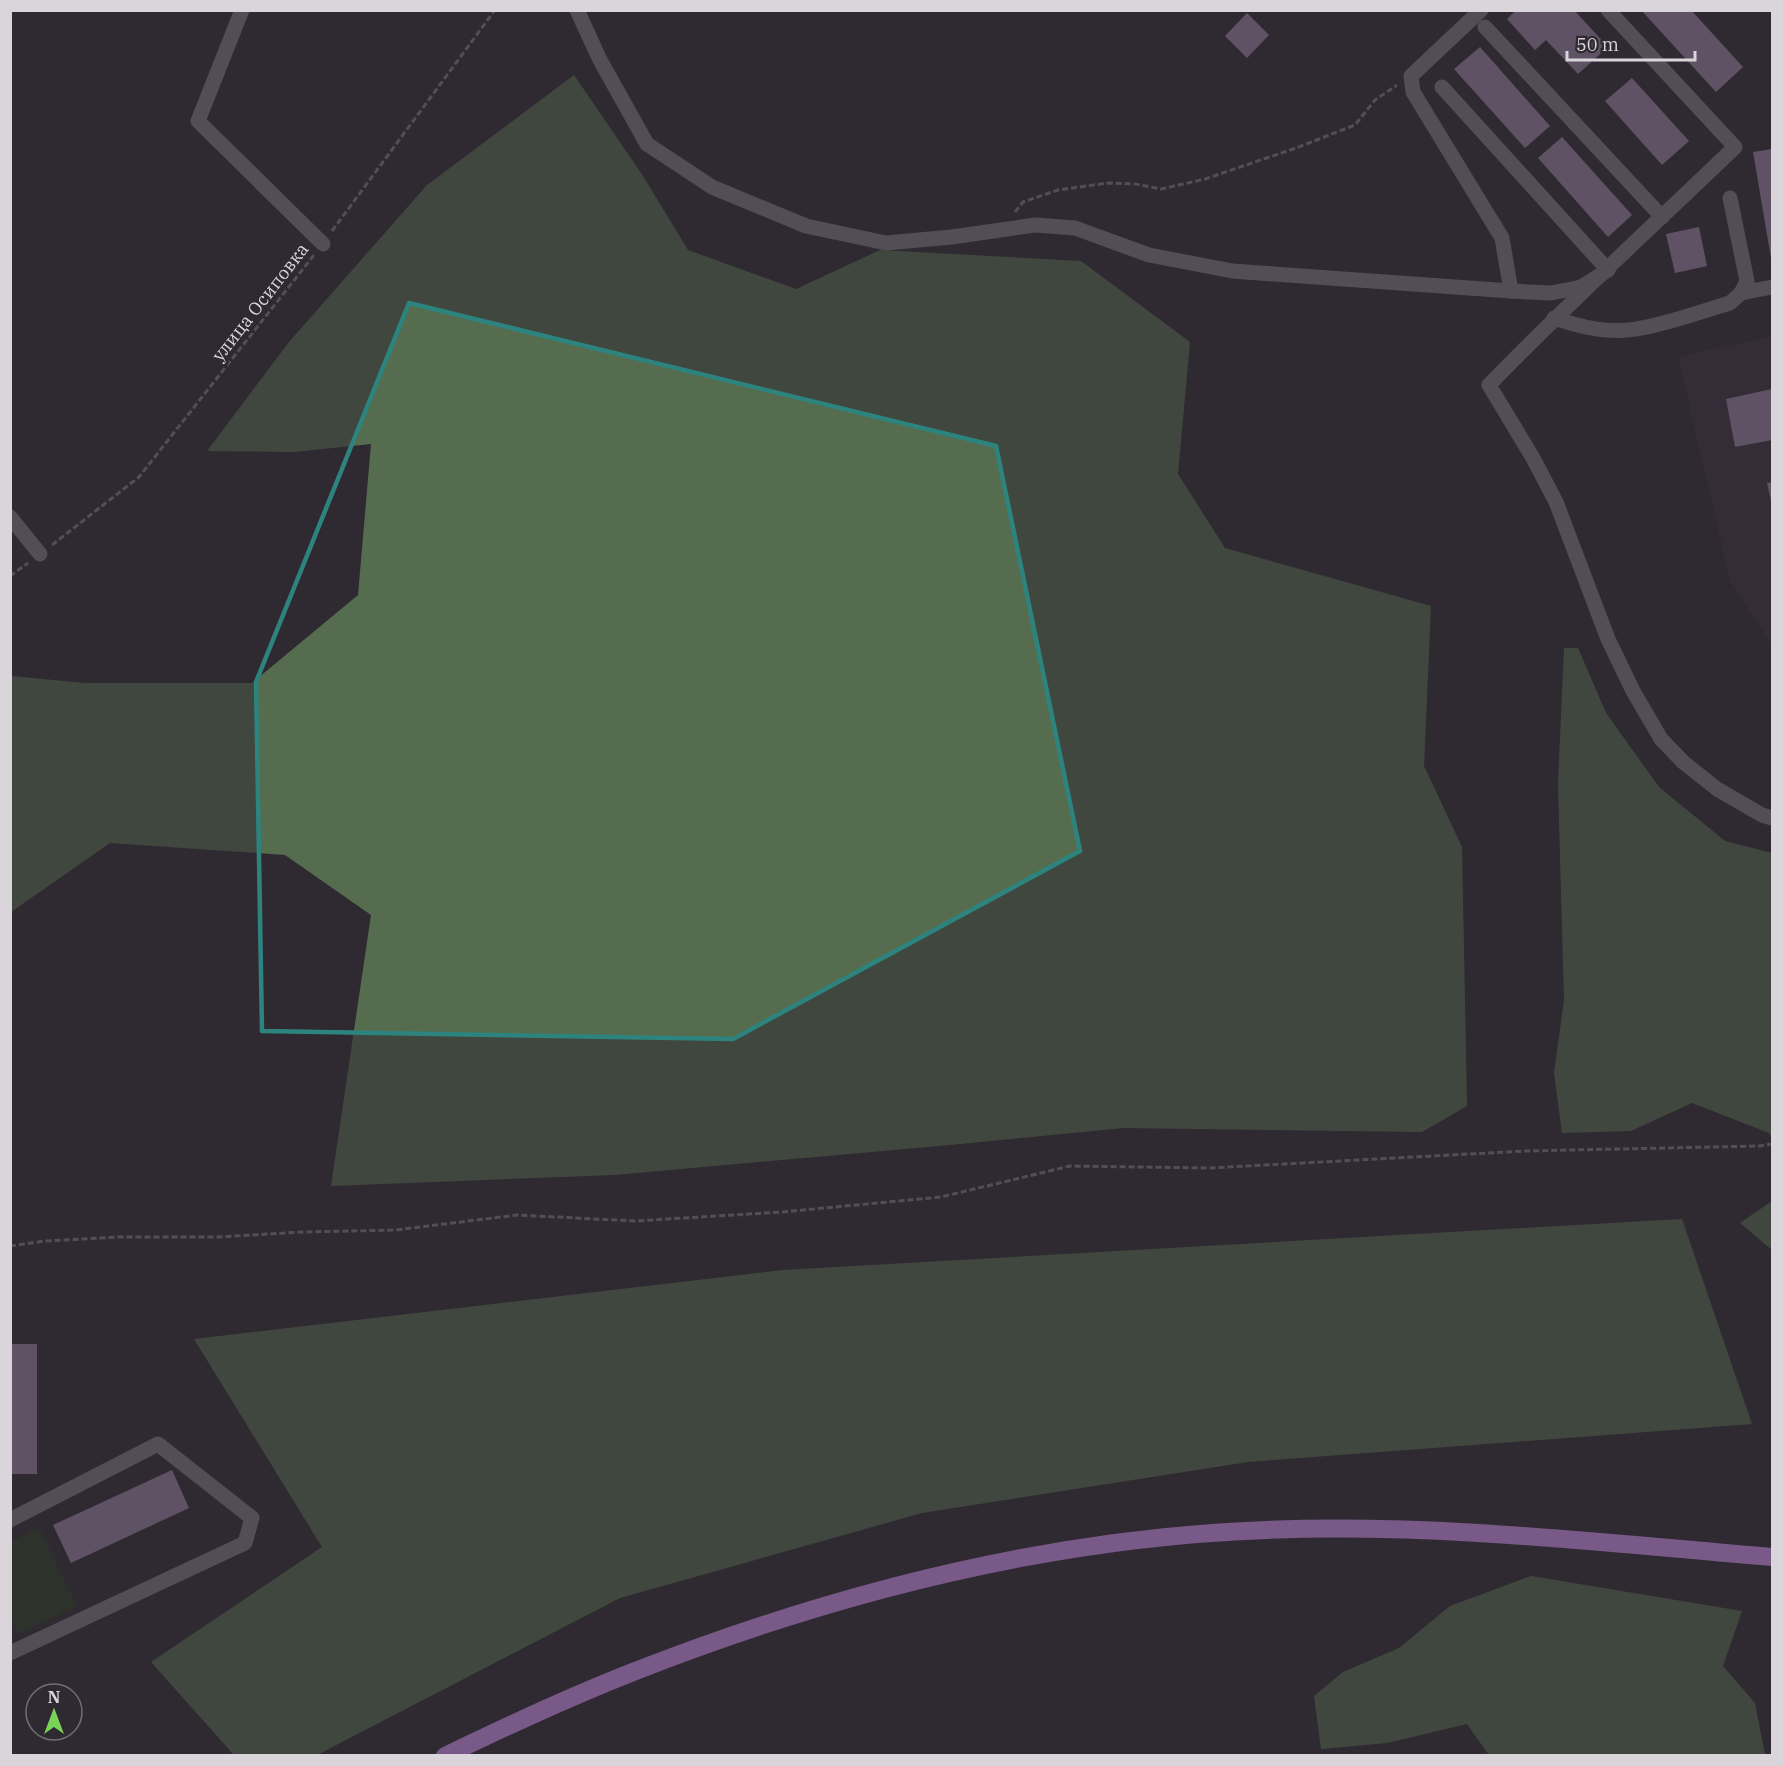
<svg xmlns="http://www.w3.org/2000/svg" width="1783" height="1766" viewBox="0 0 1783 1766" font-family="'IBM Plex Serif',serif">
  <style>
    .built { fill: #3a313e }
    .green { fill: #2a3e24 }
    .forest { fill: #566c4f }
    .building { fill: #9984a3 }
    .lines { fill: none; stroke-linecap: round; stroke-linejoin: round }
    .path { stroke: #7e7a80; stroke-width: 3; stroke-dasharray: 6 3; stroke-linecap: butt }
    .minor { stroke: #7e7881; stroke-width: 15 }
    .highway { stroke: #d192ef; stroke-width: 18 }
    .marked { fill: none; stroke: #2d847e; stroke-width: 4.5; stroke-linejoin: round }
    .labels { text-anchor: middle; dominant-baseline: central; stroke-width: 6; stroke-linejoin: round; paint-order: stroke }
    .street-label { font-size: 18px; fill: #d9d5da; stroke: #2f2a31 }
  </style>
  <rect width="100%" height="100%" fill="#2f2a31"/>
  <polygon class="built" points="1772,336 1772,645 1730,580 1678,357"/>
  <polygon class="green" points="39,1528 77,1606 18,1634 11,1618 11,1542"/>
  <g class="forest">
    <polygon points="574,75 643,176 688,250 796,289 880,250 1081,261 1190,342 1178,474 1225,548 1431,606 1424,766 1462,847 1467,1106 1422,1132 1123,1128 950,1145 614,1175 331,1186 371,915 285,855 110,843 11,912 11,676 85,683 252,683 358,595 371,444 294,452 207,451 289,342 427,185"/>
    <polygon points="1564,648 1578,648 1606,713 1659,787 1725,841 1772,853 1772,1138 1769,1133 1692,1103 1631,1131 1562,1133 1554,1073 1564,1000 1558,784"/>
    <polygon points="1772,1201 1772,1250 1740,1223"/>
    <polygon points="1682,1219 1752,1424 1248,1462 922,1513 620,1598 317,1755 234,1755 151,1662 322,1547 194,1339 783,1270"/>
    <polygon points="1531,1576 1742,1611 1723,1666 1755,1703 1765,1755 1489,1755 1467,1724 1387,1743 1321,1749 1314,1696 1343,1672 1399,1648 1450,1606"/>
  </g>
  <g class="building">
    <polygon points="1516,10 1574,10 1608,47 1578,74 1546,40 1535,50 1507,19"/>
    <polygon points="1641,10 1691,10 1743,67 1716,92"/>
    <polygon points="1247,13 1269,35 1247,58 1225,36"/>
    <polygon points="1480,47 1550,126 1525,148 1454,69"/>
    <polygon points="1632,78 1689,141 1662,165 1605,101"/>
    <polygon points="1562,137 1632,215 1608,237 1538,158"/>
    <polygon points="1772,149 1772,258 1771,258 1753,152"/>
    <polygon points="1699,227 1707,266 1675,273 1666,234"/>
    <polygon points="1772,389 1772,440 1735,447 1726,399"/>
    <polygon points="1772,482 1772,505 1767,483"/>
    <rect x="10" y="1344" width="27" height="130"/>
    <polygon points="172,1470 189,1508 71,1563 53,1525"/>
  </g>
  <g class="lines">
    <g class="path">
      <polyline points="1015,212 1023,202 1058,190 1108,183 1135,184 1161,189 1205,179 1296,148 1355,125 1375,100 1397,85"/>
      <polyline points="332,231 495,10"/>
      <polyline points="52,545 139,477 314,255"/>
      <polyline points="10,576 28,563"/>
      <polyline points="10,1246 45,1241 119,1237 218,1237 303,1232 396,1230 517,1215 635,1221 782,1212 941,1197 1070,1166 1210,1168 1525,1151 1759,1146 1772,1144"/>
    </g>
    <g class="minor">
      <polyline points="242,10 198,121 323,244"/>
      <polyline points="577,10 600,60 647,144 712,187 806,226 886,243 952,237 1035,225 1075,228 1149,255 1232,271 1511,291 1551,293 1581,287 1608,270"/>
      <polyline points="1481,10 1411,76 1413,92 1502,238 1511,291"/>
      <path d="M1608,10L1735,147C1653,226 1568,303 1489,385L1533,458L1556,502L1608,639L1633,691L1661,739L1683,762L1717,789L1762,815L1772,818"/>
      <polyline points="1485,27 1662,217"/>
      <polyline points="1442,87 1608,270"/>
      <polyline points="1741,293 1772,287"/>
      <path d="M1554,318C1580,327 1609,334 1636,329C1668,324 1699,312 1730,303L1741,293L1747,281L1730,198"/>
      <polyline points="10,517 40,554"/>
      <polyline points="10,1520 158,1444 252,1518 245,1543 10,1653"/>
    </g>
    <path class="highway" d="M445,1756C507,1726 569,1697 633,1672C834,1593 1050,1538 1266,1530C1435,1523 1604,1543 1772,1557"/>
  </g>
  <path d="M0 0H1783V1766H0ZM409,303L996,446L1080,851L733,1039L262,1031L256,682Z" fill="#2f2a31" fill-opacity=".55" fill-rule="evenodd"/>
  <path class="marked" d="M409,303L996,446L1080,851L733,1039L262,1031L256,682Z"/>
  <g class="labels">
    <g class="street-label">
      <text transform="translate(260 302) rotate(-52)">улица Осиповка</text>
    </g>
  </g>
  <rect width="1783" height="1766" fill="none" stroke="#d9d5da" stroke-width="24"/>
  <g transform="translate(54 1712)"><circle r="28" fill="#2f2a31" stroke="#736e75" stroke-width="1.5"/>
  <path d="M0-4.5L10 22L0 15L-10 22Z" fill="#78d158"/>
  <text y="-9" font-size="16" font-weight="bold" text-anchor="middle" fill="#d9d5da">N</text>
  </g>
  <path d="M1567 51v9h128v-9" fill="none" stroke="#d9d5da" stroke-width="3"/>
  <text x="1576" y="51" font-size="18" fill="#d9d5da" stroke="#2f2a31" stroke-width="4.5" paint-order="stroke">50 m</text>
</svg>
